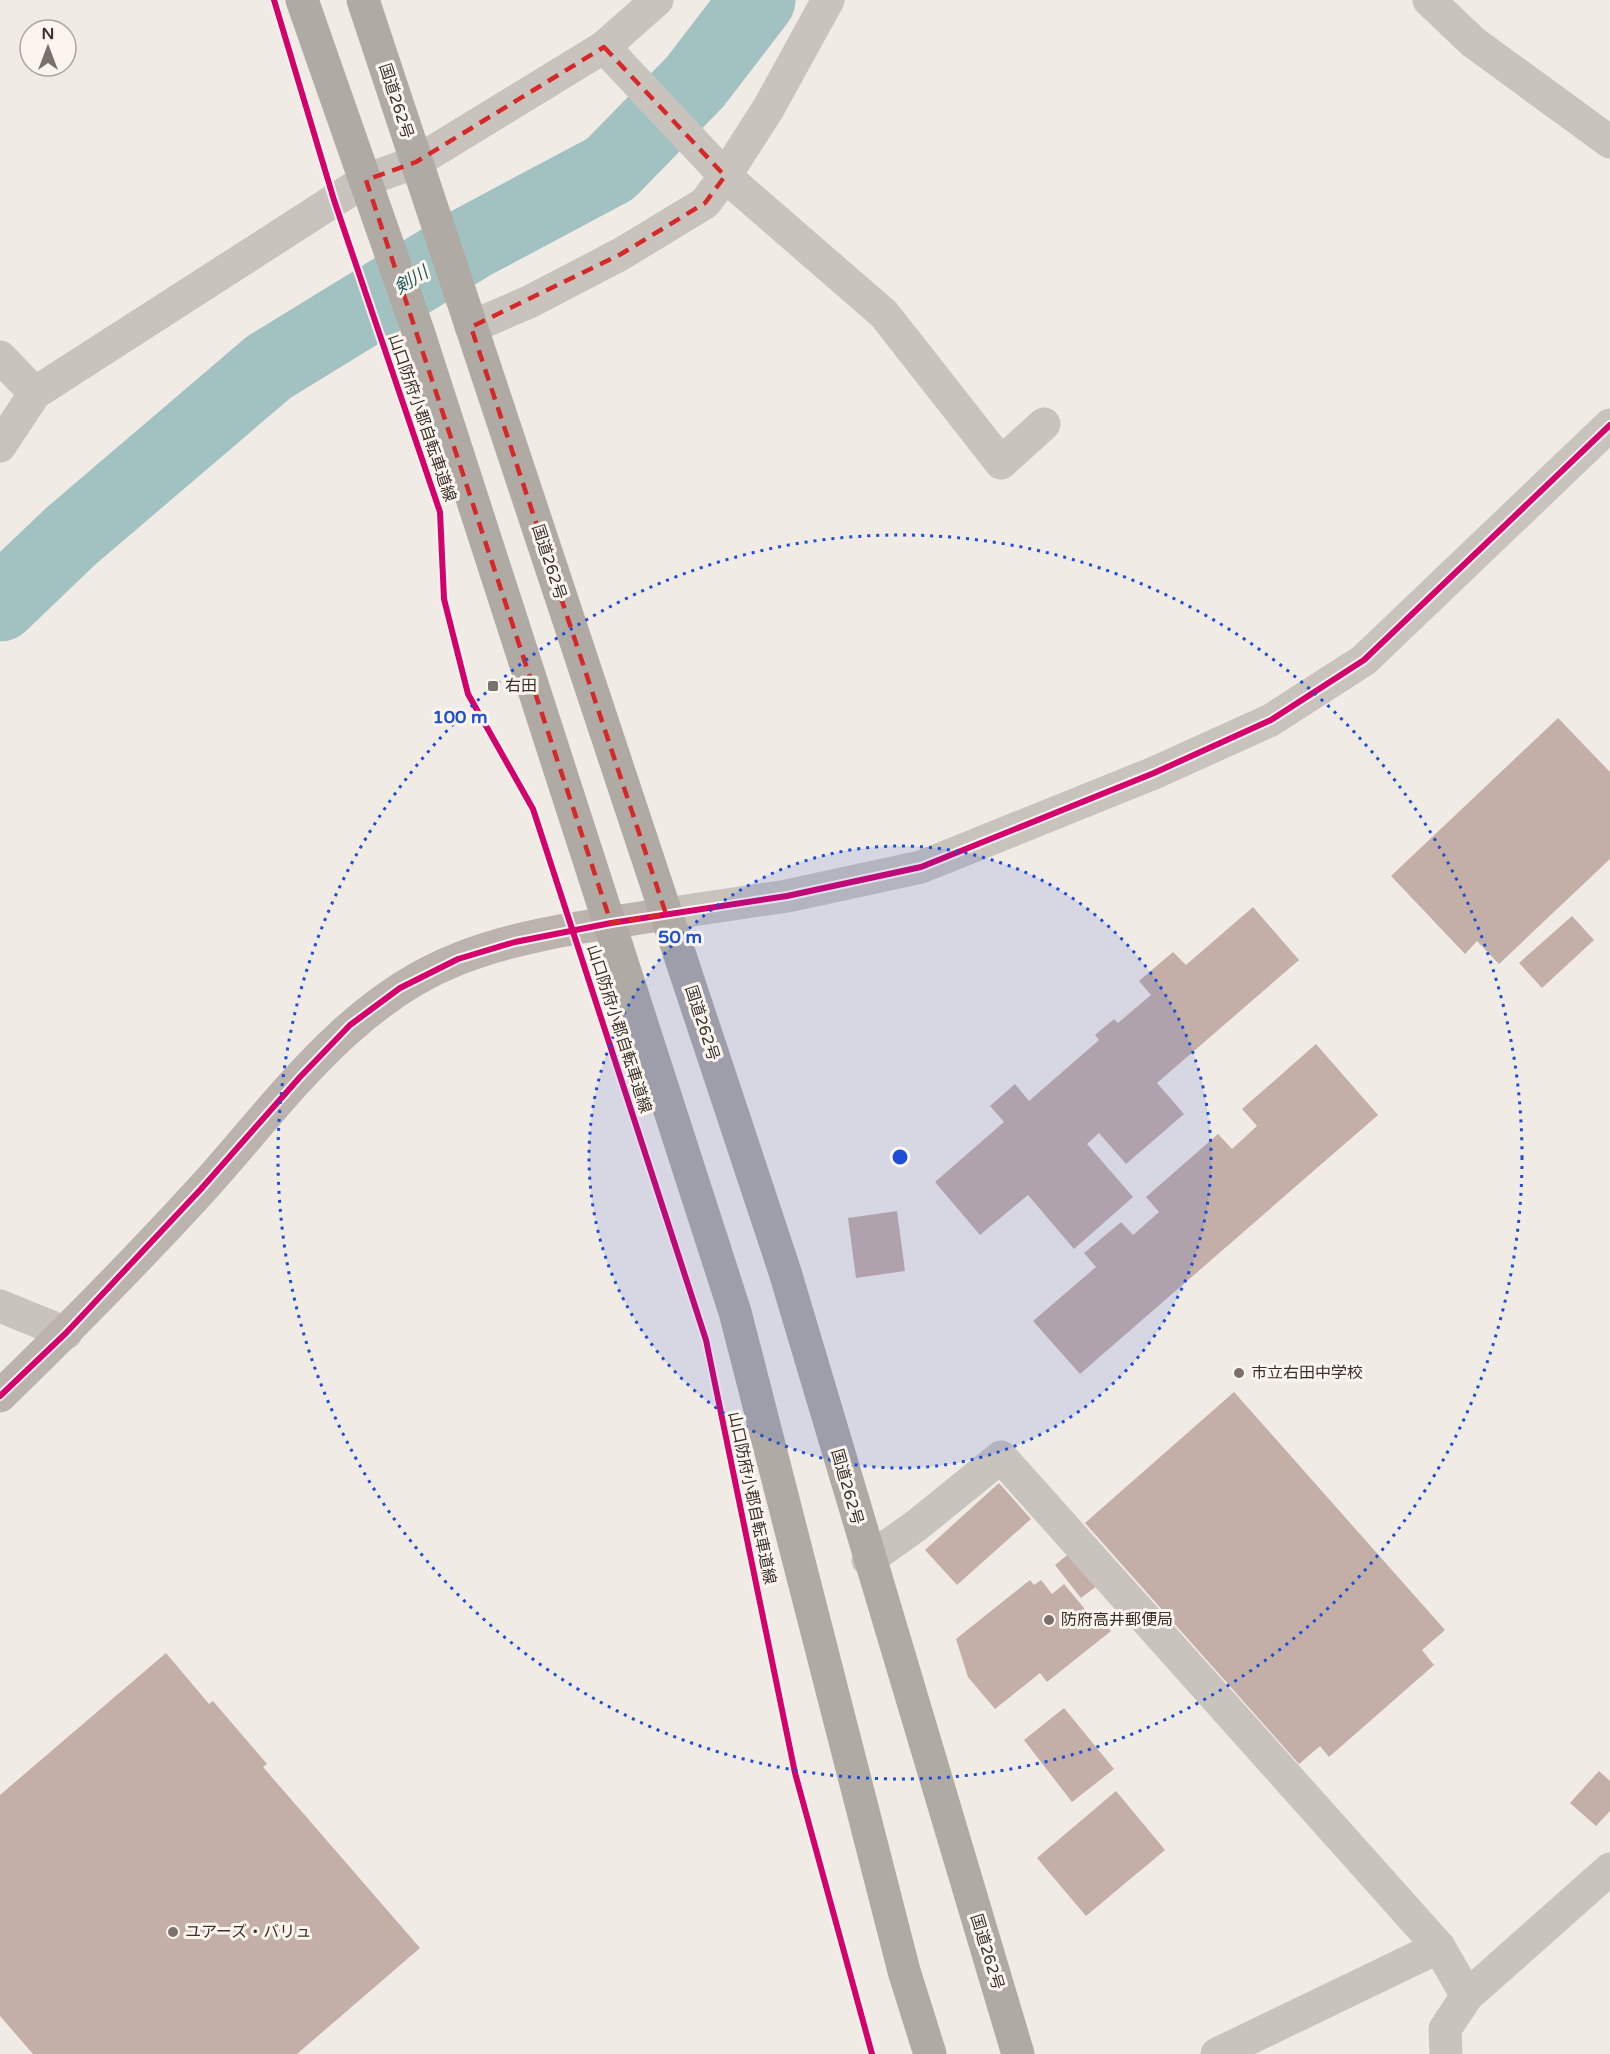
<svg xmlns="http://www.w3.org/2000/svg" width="1610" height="2054" viewBox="0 0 1610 2054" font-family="'Varela Round','Noto Sans JP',sans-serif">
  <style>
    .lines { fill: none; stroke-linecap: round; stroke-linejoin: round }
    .river { stroke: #a1c2c1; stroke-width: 75 }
    .building { fill: #c3afa7 }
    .street { stroke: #c9c3be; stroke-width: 33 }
    .secondary { stroke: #bab3ae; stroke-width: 33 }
    .highway { stroke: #afaaa4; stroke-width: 33 }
    .cycleway-casing { stroke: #fbf5ee; stroke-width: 10 }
    .cycleway { stroke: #d6006c; stroke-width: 6 }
    .marked { fill: none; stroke: #d62828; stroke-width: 4.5; stroke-dasharray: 12 8; stroke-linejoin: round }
    .ring { fill: none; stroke: #1d4ed8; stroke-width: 3; stroke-dasharray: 3 6 }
    .poi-dot { fill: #7a716c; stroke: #fbf5ee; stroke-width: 2 }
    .labels { text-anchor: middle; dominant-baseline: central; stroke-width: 6; stroke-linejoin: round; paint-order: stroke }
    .street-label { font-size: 16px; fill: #3b302b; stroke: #fbf5ee }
    .poi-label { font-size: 16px; fill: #3b302b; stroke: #fbf5ee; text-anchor: start }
    .water-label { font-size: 18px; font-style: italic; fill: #1f5a5e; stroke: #fbf5ee }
    .centre { fill: #1d4ed8; stroke: #fbf5ee; stroke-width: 3 }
    .ring-label { font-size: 18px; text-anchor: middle; font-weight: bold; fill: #1d4ed8; stroke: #fbf5ee; stroke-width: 6; stroke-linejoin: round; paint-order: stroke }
  </style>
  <rect width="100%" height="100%" fill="#f0ebe5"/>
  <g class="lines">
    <polyline class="river" points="0,604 71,536 269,367 471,243 610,169 695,82 758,0"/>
  </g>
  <g class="building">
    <polygon points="1558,718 1610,772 1610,859 1499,964 1477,941 1465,954 1391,876"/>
    <polygon points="1253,907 1299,960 1157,1083 1184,1114 1126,1164 1099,1133 1087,1144 1133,1197 1074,1249 1028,1195 980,1235 935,1182 1004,1122 990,1106 1015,1084 1029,1101 1099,1040 1095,1035 1114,1019 1118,1023 1151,995 1139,981 1173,952 1186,965"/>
    <polygon points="1572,916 1594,940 1542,988 1519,963"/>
    <polygon points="1316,1044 1378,1115 1080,1374 1033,1321 1096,1267 1084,1253 1121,1222 1133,1235 1159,1212 1146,1197 1218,1134 1232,1149 1257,1126 1242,1109"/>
    <polygon points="897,1211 905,1271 856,1278 848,1218"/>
    <polygon points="1234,1392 1445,1630 1422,1650 1434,1665 1329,1757 1320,1746 1299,1764 1085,1523"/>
    <polygon points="999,1483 1031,1519 957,1585 925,1550"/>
    <polygon points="1071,1552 1098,1585 1081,1598 1055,1565"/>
    <polygon points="1030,1580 1034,1585 1041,1580 1052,1594 1064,1584 1089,1614 1094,1610 1111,1631 1047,1682 1040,1673 995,1709 968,1677 956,1639"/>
    <polygon points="166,1653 209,1704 213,1701 267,1764 263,1767 420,1948 297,2054 33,2054 0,2016 0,1795"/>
    <polygon points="1064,1708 1114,1769 1072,1802 1024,1740"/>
    <polygon points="1599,1771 1610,1781 1610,1811 1596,1826 1570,1803"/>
    <polygon points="1116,1791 1165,1850 1086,1916 1037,1858"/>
  </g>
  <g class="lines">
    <g class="street">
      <polyline points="1429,0 1473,42 1610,142"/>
      <polyline points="604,47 725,176 884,314 1001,463 1044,424"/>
      <polyline points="471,327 529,302 621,254 705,203 725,176 768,109 828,0"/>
      <polyline points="0,357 35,393"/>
      <polyline points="0,446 35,393 366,180 416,162 604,47 657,0"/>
      <polyline points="666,914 787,896 921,867 1154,773 1271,720 1364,660 1610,425"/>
      <polyline points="0,1306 66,1333"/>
      <polyline points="868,1560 917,1525 1001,1457 1439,1947 1467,1996"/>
      <polyline points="1217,2054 1439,1947"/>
      <polyline points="1446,2054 1445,2029 1467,1996 1610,1869"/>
    </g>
    <path class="secondary" d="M0,1396C69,1329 137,1260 202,1189C279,1104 348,1002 458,959C523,933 598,925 666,914"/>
    <g class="highway">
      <polyline points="302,0 419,334 735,1312 904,1971 930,2054"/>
      <polyline points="363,0 785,1272 1018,2054"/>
    </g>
    <g class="cycleway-casing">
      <g id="cycleway">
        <polyline points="274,0 334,200 440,512 444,599 468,694 533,809 706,1340 795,1773 872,2054"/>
        <polyline points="0,1396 66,1333 201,1189 300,1077 350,1025 400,988 458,959 515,942 611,923 787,896 921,867 1154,773 1271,720 1364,660 1610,425"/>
      </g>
    </g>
    <use href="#cycleway" class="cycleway"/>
  </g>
  <path class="marked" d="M604,47L725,176L705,203L621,254L471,327L666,914L611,923L366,180L416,162Z"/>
  <circle cx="900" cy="1157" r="311" fill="#1d4ed8" fill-opacity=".12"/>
  <g class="ring">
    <circle cx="900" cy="1157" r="311"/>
    <circle cx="900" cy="1157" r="622"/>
  </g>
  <g class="poi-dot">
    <rect x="487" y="680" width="12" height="12" rx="3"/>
    <circle cx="1239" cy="1373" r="6"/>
    <circle cx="1049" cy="1620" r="6"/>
    <circle cx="173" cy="1932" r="6"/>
  </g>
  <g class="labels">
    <g class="street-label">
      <text transform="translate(396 101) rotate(72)">国道262号</text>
      <text transform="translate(422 418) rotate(71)">山口防府小郡自転車道線</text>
      <text transform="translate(549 562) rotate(72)">国道262号</text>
      <text transform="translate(702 1023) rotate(72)">国道262号</text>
      <text transform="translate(619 1029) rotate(72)">山口防府小郡自転車道線</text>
      <text transform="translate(847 1487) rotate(74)">国道262号</text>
      <text transform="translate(752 1498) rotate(78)">山口防府小郡自転車道線</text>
      <text transform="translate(987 1952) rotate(73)">国道262号</text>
    </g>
    <g class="poi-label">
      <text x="505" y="686">右田</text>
      <text x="1251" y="1373">市立右田中学校</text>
      <text x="1061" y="1620">防府高井郵便局</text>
      <text x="185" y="1932">ユアーズ・バリュ</text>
    </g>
    <g class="water-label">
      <text transform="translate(411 280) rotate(-31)">剣川</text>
    </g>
  </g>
  <circle cx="900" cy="1157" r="9" class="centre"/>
  <g class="ring-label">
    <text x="460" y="723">100 m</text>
    <text x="680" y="943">50 m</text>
  </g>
  <g transform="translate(48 48)"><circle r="28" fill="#fbf5ee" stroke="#aea6a0" stroke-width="1.5"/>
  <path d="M0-4.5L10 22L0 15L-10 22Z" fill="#7a716c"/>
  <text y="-9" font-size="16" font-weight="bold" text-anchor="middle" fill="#3b302b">N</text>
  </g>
</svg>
